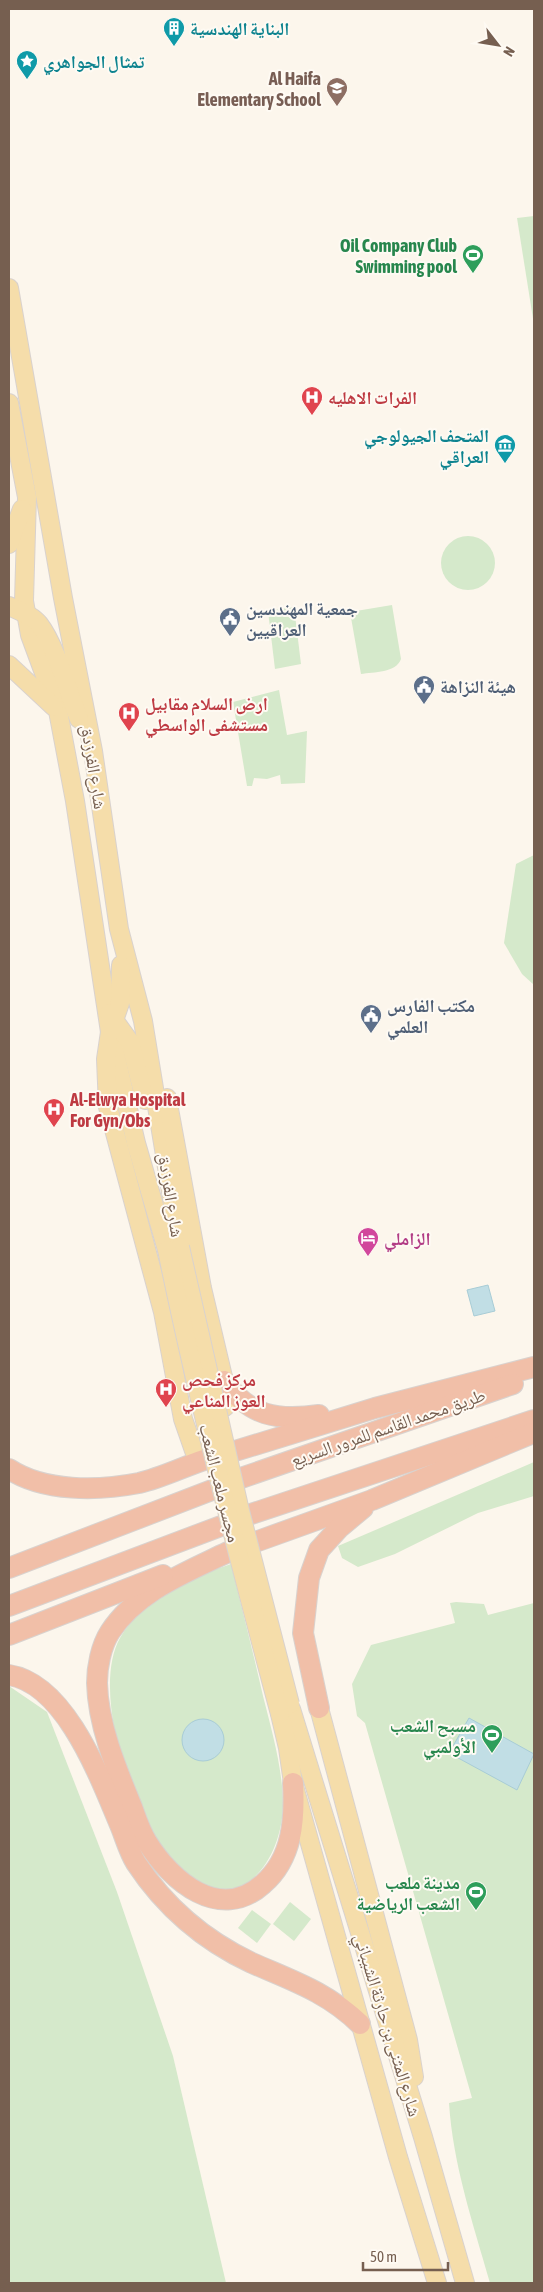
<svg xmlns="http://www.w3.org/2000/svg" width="543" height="2292" viewBox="0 0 543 2292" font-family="'Asap Condensed','Noto Naskh Arabic',sans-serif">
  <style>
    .green { fill: #d5e9cb }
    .water { fill: #c1dee5; stroke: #a8ccd6 }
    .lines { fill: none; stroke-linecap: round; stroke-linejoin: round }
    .primary-casing { stroke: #d9d2ce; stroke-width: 20 }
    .highway-casing { stroke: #d9d2ce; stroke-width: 22 }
    .primary { stroke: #f5ddaa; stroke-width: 18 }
    .highway { stroke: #f1bfa8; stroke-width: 20 }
    .primary-bridge-casing { stroke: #d9d2ce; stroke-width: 20; stroke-linecap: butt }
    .primary-bridge { stroke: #f5ddaa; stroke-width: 18 }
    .labels { text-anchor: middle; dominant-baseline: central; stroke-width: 4; stroke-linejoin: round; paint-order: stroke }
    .culture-label { font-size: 18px; font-weight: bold; fill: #0d838f; stroke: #fefaf3; text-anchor: start }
    .education-label { font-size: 18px; font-weight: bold; fill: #785e54; stroke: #fefaf3; text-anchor: end }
    .leisure-label { font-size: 18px; font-weight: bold; fill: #27864d; stroke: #fefaf3; text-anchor: end }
    .health-label { font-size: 18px; font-weight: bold; fill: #be3a42; stroke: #fefaf3; text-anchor: start }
    .service-label { font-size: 18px; font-weight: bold; fill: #4e5e75; stroke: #fefaf3; text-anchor: start }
    .street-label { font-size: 18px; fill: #765f50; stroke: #fefaf3 }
    .hotel-label { font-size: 18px; font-weight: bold; fill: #b23c85; stroke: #fefaf3; text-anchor: start }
  </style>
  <rect width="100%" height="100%" fill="#fcf6ec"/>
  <g class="green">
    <polygon points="534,216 534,325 517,218"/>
    <circle cx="468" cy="563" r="27"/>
    <path d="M392,605L401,659C396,673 374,672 361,674L350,612Z"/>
    <polygon points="294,607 301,664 275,669 268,611"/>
    <polygon points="279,690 287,735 307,731 305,783 281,784 280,775 267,779 254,778 252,786 247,786 233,702"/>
    <polygon points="534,855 534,985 522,974 504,943 516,864"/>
    <polygon points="534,1462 534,1496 478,1513 395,1554 358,1567 342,1558 338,1546"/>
    <path d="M231,1564C242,1608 253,1652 263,1696C272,1732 283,1769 283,1806C282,1851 251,1910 198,1882C141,1852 87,1696 120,1638C142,1599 190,1578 231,1564Z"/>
    <path d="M456,1602L484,1604L488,1615L534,1603V2283H490C473,2223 453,2165 449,2103L472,2098L365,1723L357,1716L352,1684L371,1645L455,1623L450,1603Z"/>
    <polygon points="9,1686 47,1712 117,1892 173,2056 226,2283 9,2283"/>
    <polygon points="290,1902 311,1919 294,1941 273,1924"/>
    <polygon points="252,1910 271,1924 257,1943 238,1928"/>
  </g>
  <g class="water">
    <polygon points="488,1285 495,1311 474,1316 467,1290"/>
    <polygon points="469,1718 534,1754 517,1790 449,1753"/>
    <circle cx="203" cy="1740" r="21"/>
  </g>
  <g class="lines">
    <g class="primary-casing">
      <g id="primary">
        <polyline points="9,288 63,598 93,751 119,929 143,1021 180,1247"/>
        <polyline points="9,403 27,497 24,601 30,635 58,711 75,801 110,1032 136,1143 167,1250"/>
        <polyline points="9,544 22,509"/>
        <path d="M9,606C19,611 32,615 39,624C56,646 68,692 79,719"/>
        <polyline points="9,665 54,707"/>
        <polyline points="121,965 120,1003 110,1032 106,1059 108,1107 163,1312 183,1419 198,1462"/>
        <polyline points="109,1013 130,1042 145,1100"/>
        <polyline points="167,1098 202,1288 224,1381 225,1407"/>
        <polyline points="319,1708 408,2040 414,2077"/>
        <polyline points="291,1709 423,2137 465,2283"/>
        <polyline points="280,1714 288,1748 293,1783 398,2157 437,2283"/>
      </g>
    </g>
    <g class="highway-casing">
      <g id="highway">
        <path d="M224,1381C250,1416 276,1421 319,1415"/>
        <polyline points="235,1451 375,1408 534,1367"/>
        <path d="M9,1469C44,1492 98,1491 139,1483C161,1478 183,1467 204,1460"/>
        <polyline points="241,1478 513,1384"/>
        <polyline points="251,1514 534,1420"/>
        <polyline points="258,1541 372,1500 533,1433"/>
        <path d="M228,1552C185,1573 137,1591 110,1632C101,1646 97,1667 97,1683C98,1725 116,1768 132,1807C136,1818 140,1831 147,1842C171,1881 220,1923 263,1884C293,1858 295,1819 293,1783"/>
        <polyline points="9,1568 212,1490"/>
        <polyline points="9,1606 221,1526"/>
        <polyline points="9,1635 163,1575"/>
        <path d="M9,1675C66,1684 100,1778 120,1825C125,1837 129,1852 136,1863C165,1907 205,1941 252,1963C293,1981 327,1992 360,2024"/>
        <polyline points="319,1708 303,1633 309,1578 319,1550 339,1528 363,1508"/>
      </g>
    </g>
    <use href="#primary" class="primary"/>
    <use href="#highway" class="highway"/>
    <g class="primary-bridge-casing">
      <g id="primary-bridge">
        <polyline points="180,1247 240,1511 290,1704"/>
        <path d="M167,1250C199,1406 239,1560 280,1714"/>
      </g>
    </g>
    <use href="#primary-bridge" class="primary-bridge"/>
  </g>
  <defs>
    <g id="building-pin" transform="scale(1.125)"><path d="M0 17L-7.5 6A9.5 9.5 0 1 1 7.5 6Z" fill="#0f9aa8" stroke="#fefaf3"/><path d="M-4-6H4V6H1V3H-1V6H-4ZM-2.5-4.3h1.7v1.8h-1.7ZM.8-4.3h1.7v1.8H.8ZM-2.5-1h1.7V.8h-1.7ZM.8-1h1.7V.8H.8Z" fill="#fff"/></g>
    <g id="sight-pin" transform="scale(1.125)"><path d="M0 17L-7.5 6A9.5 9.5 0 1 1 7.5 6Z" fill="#0f9aa8" stroke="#fefaf3"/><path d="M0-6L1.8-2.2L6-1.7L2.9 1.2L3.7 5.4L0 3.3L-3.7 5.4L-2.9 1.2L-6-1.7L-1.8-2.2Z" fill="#fff"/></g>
    <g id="school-pin" transform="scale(1.125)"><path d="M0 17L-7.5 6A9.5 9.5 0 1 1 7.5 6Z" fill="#8d6e63" stroke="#fefaf3"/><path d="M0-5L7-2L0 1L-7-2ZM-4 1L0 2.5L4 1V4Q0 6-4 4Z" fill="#fff"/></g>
    <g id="stadium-pin" transform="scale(1.125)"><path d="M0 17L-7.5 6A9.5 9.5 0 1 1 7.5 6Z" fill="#2e9e5b" stroke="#fefaf3"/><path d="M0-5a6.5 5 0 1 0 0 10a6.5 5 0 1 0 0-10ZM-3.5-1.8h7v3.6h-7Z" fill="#fff"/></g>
    <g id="hospital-pin" transform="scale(1.125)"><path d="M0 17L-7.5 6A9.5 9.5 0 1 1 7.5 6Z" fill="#e0444e" stroke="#fefaf3"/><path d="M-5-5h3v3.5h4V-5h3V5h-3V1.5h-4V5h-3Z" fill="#fff"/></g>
    <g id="museum-pin" transform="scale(1.125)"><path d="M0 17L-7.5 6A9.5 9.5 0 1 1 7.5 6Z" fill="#0f9aa8" stroke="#fefaf3"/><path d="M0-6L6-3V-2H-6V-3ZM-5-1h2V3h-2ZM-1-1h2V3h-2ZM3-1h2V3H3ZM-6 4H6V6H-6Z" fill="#fff"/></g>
    <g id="civic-pin" transform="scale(1.125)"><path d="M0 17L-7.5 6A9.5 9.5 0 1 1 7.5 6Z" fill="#5c6f8a" stroke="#fefaf3"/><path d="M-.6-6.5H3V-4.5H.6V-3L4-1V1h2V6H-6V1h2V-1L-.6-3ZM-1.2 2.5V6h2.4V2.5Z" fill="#fff"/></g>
    <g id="hotel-pin" transform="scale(1.125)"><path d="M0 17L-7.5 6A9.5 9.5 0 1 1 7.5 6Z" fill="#d1479c" stroke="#fefaf3"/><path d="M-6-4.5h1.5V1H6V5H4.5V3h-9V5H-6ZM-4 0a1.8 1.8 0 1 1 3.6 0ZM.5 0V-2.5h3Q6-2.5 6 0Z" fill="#fff"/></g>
  </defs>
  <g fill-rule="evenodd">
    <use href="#building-pin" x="174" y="28"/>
    <use href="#sight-pin" x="27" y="61"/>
    <use href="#school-pin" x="337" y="88"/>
    <use href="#stadium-pin" x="473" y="255"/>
    <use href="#hospital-pin" x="312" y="397"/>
    <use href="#museum-pin" x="505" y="445"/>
    <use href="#civic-pin" x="230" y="618"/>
    <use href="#civic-pin" x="424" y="686"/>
    <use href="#hospital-pin" x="129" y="713"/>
    <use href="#civic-pin" x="371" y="1015"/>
    <use href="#hospital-pin" x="54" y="1109"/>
    <use href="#hotel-pin" x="368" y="1238"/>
    <use href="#hospital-pin" x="166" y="1389"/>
    <use href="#stadium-pin" x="492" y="1735"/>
    <use href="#stadium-pin" x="476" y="1892"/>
  </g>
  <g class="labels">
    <g class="culture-label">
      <text x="190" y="28">البناية الهندسية</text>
      <text x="43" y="61">تمثال الجواهري</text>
      <text x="489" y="435" text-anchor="end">المتحف الجيولوجي<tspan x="489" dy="21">العراقي</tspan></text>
    </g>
    <g class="education-label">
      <text x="321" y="78">Al Haifa<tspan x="321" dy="21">Elementary School</tspan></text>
    </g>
    <g class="leisure-label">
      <text x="457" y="245">Oil Company Club<tspan x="457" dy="21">Swimming pool</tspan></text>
      <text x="476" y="1725">مسبح الشعب<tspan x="476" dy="21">الأولمبي</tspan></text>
      <text x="460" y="1882">مدينة ملعب<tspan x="460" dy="21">الشعب الرياضية</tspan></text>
    </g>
    <g class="health-label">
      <text x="328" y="397">الفرات الاهليه</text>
      <text x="145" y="703">ارض السلام مقابيل<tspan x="145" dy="21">مستشفى الواسطي</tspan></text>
      <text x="70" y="1099">Al-Elwya Hospital<tspan x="70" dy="21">For Gyn/Obs</tspan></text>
      <text x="182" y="1379">مركز فحص<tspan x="182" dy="21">العوز المناعي</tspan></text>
    </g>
    <g class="service-label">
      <text x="246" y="608">جمعية المهندسين<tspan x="246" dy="21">العراقيين</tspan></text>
      <text x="440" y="686">هيئة النزاهة</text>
      <text x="387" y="1005">مكتب الفارس<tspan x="387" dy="21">العلمي</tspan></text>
    </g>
    <g class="street-label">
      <text transform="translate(94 767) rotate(81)">شارع الفرزدق</text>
      <text transform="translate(171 1195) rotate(81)">شارع الفرزدق</text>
      <text transform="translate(388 1427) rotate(-19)">طريق محمد القاسم للمرور السريع</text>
      <text transform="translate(220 1483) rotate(76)">مجسر ملعب الشعب</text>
      <text transform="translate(388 2025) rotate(73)">شارع المثنى بن حارثة الشيباني</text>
    </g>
    <g class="hotel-label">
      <text x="384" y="1238">الزاملي</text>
    </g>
  </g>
  <rect width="543" height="2292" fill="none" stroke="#765f50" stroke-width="20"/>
  <g transform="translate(498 45) rotate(121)" stroke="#fefaf3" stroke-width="4" paint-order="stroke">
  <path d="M0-4L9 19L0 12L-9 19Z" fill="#765f50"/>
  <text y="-8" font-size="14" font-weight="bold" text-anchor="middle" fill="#765f50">N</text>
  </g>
  <path d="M363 2262v8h85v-8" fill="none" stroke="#765f50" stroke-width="2.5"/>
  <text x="370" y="2262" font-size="15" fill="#765f50" stroke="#fefaf3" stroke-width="4" paint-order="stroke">50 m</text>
</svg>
